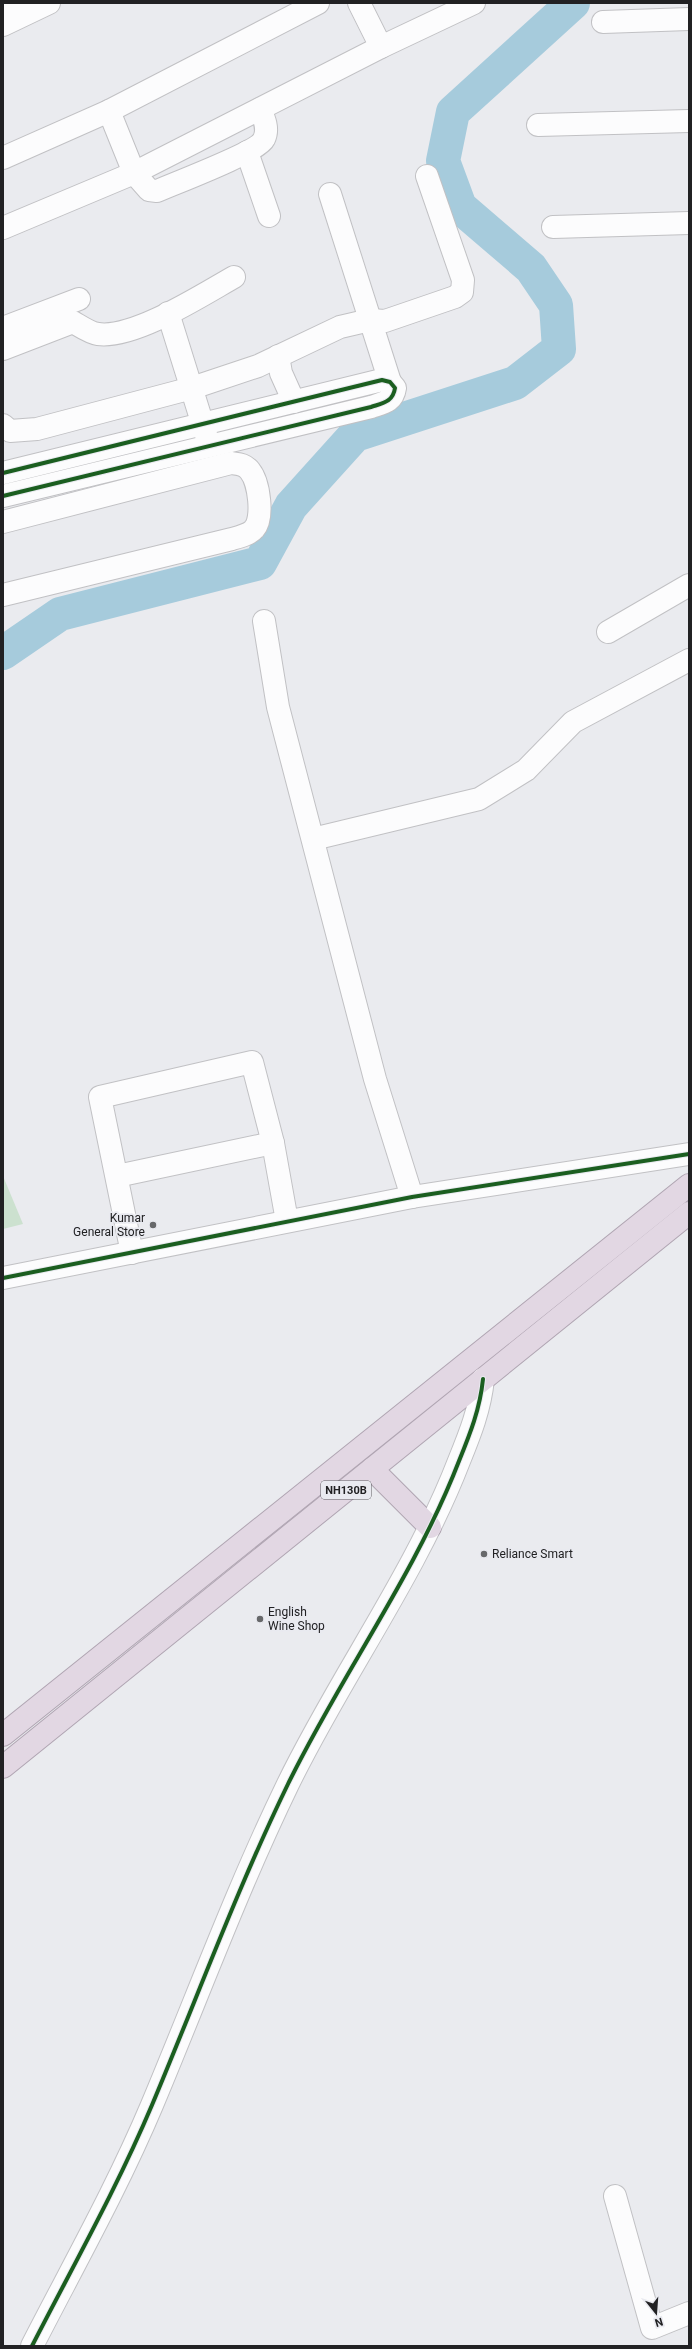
<svg xmlns="http://www.w3.org/2000/svg" width="692" height="2349" viewBox="0 0 692 2349" font-family="Roboto,sans-serif">
  <style>
    .green { fill: #cce1cf }
    .lines { fill: none; stroke-linecap: round; stroke-linejoin: round }
    .river { stroke: #a6cbdc; stroke-width: 34 }
    .minor-casing { stroke: #c1c1c4; stroke-width: 24 }
    .highway-casing { stroke: #b0a5b2; stroke-width: 24 }
    .minor { stroke: #fcfcfd; stroke-width: 22 }
    .highway { stroke: #e2d7e3; stroke-width: 22 }
    .cycleway-casing { stroke: #e9eaf0; stroke-width: 6 }
    .cycleway { stroke: #1b5e20; stroke-width: 4 }
    .poi-dot { fill: #67686a; stroke: #e9eaf0; stroke-width: 1.5 }
    .labels { text-anchor: middle; dominant-baseline: central; stroke-width: 3.5; stroke-linejoin: round; paint-order: stroke }
    .shield { fill: #e9eaf0; stroke: #5d5d60; stroke-width: 1 }
    .shield-label { font-size: 11px; font-weight: bold; fill: #212123 }
    .poi-label { font-size: 12px; fill: #212123; stroke: #e9eaf0; text-anchor: start }
  </style>
  <rect width="100%" height="100%" fill="#eaebef"/>
  <polygon class="green" points="3,1176 23,1224 3,1229"/>
  <g class="lines">
    <polyline class="river" points="3,653 60,614 260,563 291,506 355,435 515,383 559,349 556,305 531,268 460,207 443,161 453,112 573,3"/>
    <g class="minor-casing">
      <g id="minor">
        <polyline points="359,3 381,47"/>
        <polyline points="3,8 13,3"/>
        <polyline points="603,22 689,19"/>
        <polyline points="3,25 49,3"/>
        <path d="M109,111L134,173L149,190L157,191C175,183 258,152 264,139C269,129 264,118 260,109"/>
        <polyline points="538,125 689,121"/>
        <polyline points="247,152 269,216"/>
        <polyline points="3,158 109,111 318,3"/>
        <polyline points="330,194 390,382"/>
        <polyline points="553,227 689,223"/>
        <polyline points="3,228 134,173 381,47 474,3"/>
        <polyline points="168,313 207,438"/>
        <polyline points="3,328 79,299"/>
        <path d="M3,349L73,322C80,326 90,333 98,334C134,339 202,295 234,277"/>
        <polyline points="278,356 281,373 294,402"/>
        <polyline points="3,425 10,431 37,429 192,388 258,366 340,327 370,320 385,321 455,297 462,292 463,280 427,176"/>
        <path d="M3,473L382,380L390,382L395,388C393,402 383,403 371,407L3,496"/>
        <path d="M3,522L231,463C238,464 245,464 250,471C259,482 264,518 254,529C250,534 239,537 232,539L3,595"/>
        <polyline points="264,621 278,707 375,1079 412,1197"/>
        <polyline points="608,632 689,585"/>
        <polyline points="313,839 479,799 526,770 573,722 689,660"/>
        <polyline points="117,1176 273,1143"/>
        <polyline points="132,1253 100,1097 252,1062 273,1143 287,1221"/>
        <polyline points="3,1278 412,1197 689,1154"/>
        <polyline points="615,2196 652,2328 689,2313"/>
        <path d="M32,2346C73,2266 117,2188 152,2105C197,1998 237,1889 288,1784C341,1675 415,1575 459,1461C470,1434 480,1409 483,1379"/>
      </g>
    </g>
    <g class="highway-casing">
      <g id="highway">
        <polyline points="372,1469 430,1527"/>
        <polyline points="3,1735 689,1185"/>
        <polyline points="3,1767 689,1213"/>
      </g>
    </g>
    <use href="#minor" class="minor"/>
    <use href="#highway" class="highway"/>
    <g class="cycleway-casing">
      <g id="cycleway">
        <path d="M3,473L382,380L390,382L395,388C393,402 383,403 371,407L3,496"/>
        <polyline points="3,1278 412,1197 689,1154"/>
        <path d="M32,2346C73,2266 117,2188 152,2105C197,1998 237,1889 288,1784C341,1675 415,1575 459,1461C470,1434 480,1409 483,1379"/>
      </g>
    </g>
    <use href="#cycleway" class="cycleway"/>
  </g>
  <g class="poi-dot">
    <circle cx="153" cy="1225" r="4"/>
    <circle cx="484" cy="1554" r="4"/>
    <circle cx="260" cy="1619" r="4"/>
  </g>
  <g class="labels">
    <rect class="shield" x="321" y="1481" width="50" height="18" rx="3"/>
    <g class="shield-label">
      <text x="346" y="1490">NH130B</text>
    </g>
    <g class="poi-label">
      <text x="145" y="1218" text-anchor="end">Kumar<tspan x="145" dy="14">General Store</tspan></text>
      <text x="492" y="1554">Reliance Smart</text>
      <text x="268" y="1612">English<tspan x="268" dy="14">Wine Shop</tspan></text>
    </g>
  </g>
  <rect width="692" height="2349" fill="none" stroke="#212123" stroke-width="8"/>
  <g transform="translate(656 2313) rotate(163)" stroke="#e9eaf0" stroke-width="3" paint-order="stroke">
  <path d="M0-3L7 15L0 10L-7 15Z" fill="#212123"/>
  <text y="-6" font-size="11" font-weight="bold" text-anchor="middle" fill="#212123">N</text>
  </g>
</svg>
